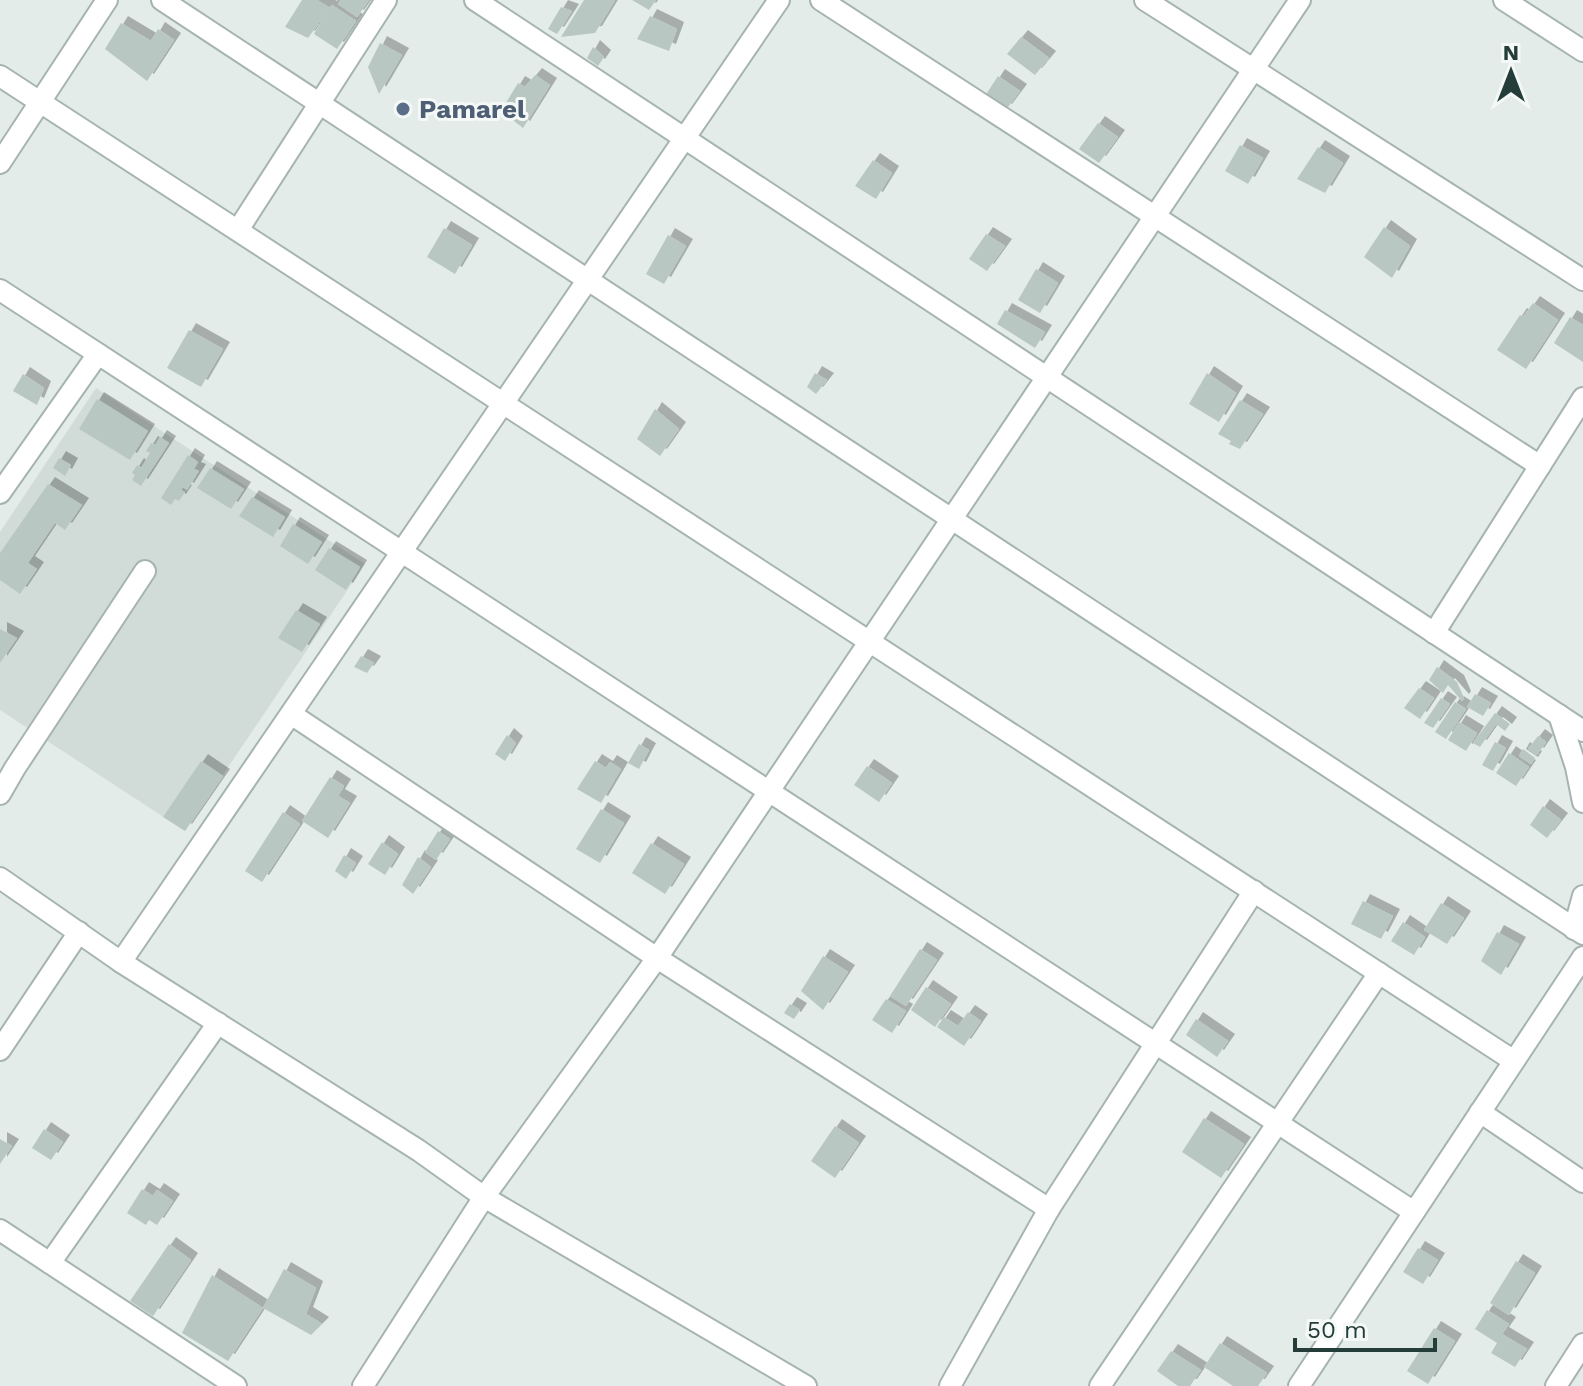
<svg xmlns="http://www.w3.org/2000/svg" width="1583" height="1386" viewBox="0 0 1583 1386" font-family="'Work Sans',sans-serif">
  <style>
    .built { fill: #d1dcd8 }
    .building { fill: #b9c7c3; filter: url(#shadow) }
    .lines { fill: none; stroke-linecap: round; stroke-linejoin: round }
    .minor-casing { stroke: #a6b4b1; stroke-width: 24 }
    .minor { stroke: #fff; stroke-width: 20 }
    .service-dot { fill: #5c6f8a; stroke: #f4f9f7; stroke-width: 3 }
    .labels { text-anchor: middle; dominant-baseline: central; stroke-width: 6; stroke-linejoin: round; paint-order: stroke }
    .service-label { font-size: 26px; font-weight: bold; fill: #4e5e75; stroke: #f4f9f7; text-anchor: start }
  </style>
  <defs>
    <filter id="shadow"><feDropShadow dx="7" dy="-7" stdDeviation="0" flood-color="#0004"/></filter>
  </defs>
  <rect width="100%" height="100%" fill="#e3ece9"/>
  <polygon class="built" points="96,388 365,564 185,831 0,710 0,532"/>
  <g class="building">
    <polygon points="302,0 317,0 330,8 332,5 356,21 337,49 314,34 327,12 308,38 285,27"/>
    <polygon points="341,0 369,0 357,17 338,4"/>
    <polygon points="584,0 615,0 595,33 561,37"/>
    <polygon points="632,0 656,0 649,10"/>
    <polygon points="561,7 572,11 557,34 548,29"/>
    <polygon points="650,16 677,29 669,51 637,39"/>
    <polygon points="121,23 151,41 158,29 174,40 147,81 105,49"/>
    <polygon points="1021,37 1049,58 1035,75 1007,54"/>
    <polygon points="380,43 402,55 379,94 368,67"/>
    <polygon points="593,47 604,57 598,66 587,58"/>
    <polygon points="535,75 550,85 523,128 501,111 518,83 525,87"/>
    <polygon points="998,76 1020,91 1005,111 985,96"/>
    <polygon points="1098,123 1118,137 1099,163 1079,149"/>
    <polygon points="1240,145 1263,158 1248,184 1225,171"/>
    <polygon points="1318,147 1343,163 1325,193 1297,179"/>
    <polygon points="873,160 892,173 876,199 855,186"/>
    <polygon points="1384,227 1410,246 1392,278 1364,257"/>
    <polygon points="444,228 472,245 455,274 427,257"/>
    <polygon points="986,234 1005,246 987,271 969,259"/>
    <polygon points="668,235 686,246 664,284 646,274"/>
    <polygon points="1036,269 1058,283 1040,313 1018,300"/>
    <polygon points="1533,303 1558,320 1526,369 1497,350 1520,315 1523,317"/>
    <polygon points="1005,310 1045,332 1035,348 997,324"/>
    <polygon points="1570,317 1583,325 1583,362 1554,343"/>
    <polygon points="189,330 223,349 201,387 167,368"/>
    <polygon points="815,373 827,380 816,394 807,387"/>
    <polygon points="1207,373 1236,393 1219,422 1189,404"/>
    <polygon points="23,374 44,388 37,405 13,391"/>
    <polygon points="97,399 148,431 130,460 79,429"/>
    <polygon points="1240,400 1263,414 1240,449 1229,444 1231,441 1218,434"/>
    <polygon points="655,409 679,429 660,456 637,439"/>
    <polygon points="160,437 169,443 141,486 132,480 135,475 132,473 137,465 141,468 150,453 146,451 151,443 155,445"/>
    <polygon points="188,455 198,462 194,469 199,471 187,490 183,487 181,490 185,492 179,501 175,499 171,505 161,498"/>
    <polygon points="59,458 71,465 65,476 53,468"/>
    <polygon points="210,468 244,489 231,509 197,488"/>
    <polygon points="48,484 82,505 65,530 55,523 28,563 37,569 20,594 0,580 0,553"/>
    <polygon points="252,497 285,517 273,537 239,516"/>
    <polygon points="293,524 322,542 308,564 280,546"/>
    <polygon points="329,548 360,567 346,590 315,570"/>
    <polygon points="296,610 320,624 302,652 278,638"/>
    <polygon points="0,629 17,638 0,663"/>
    <polygon points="361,656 374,663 367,673 354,667"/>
    <polygon points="1437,667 1457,682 1464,698 1462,701 1448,685 1443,693 1429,680"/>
    <polygon points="1419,688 1434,698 1420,719 1404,708"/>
    <polygon points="1475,694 1491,703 1483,716 1467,707"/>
    <polygon points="1441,698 1450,704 1433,728 1424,723"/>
    <polygon points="1455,702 1466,709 1446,739 1435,732"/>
    <polygon points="1495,713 1510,724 1505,731 1496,724 1480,747 1473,743"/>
    <polygon points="1459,722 1477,733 1466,751 1448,740"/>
    <polygon points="507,735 516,743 505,761 495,754"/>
    <polygon points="1538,736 1546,742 1537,755 1528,749"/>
    <polygon points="1495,742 1506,748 1493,771 1482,765"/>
    <polygon points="639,744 649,750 639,769 628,763"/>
    <polygon points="1523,749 1535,758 1531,764 1519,756"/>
    <polygon points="1509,753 1529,767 1516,786 1496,773"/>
    <polygon points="201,761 223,776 185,831 163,817"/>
    <polygon points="595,761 606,768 610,762 621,769 601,803 577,789"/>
    <polygon points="867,766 892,783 879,802 854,785"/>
    <polygon points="330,777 344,786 338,796 350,803 328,838 302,821"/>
    <polygon points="1543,806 1561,820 1547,838 1530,825"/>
    <polygon points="601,809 624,823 600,863 576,849"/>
    <polygon points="283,812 300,824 262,882 245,871"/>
    <polygon points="438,831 450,839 436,860 425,852"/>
    <polygon points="382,842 398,854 385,875 368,864"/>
    <polygon points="651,843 684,864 665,894 632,873"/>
    <polygon points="344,855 356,863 346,879 335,871"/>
    <polygon points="418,857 431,867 413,894 402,885"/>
    <polygon points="1363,901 1393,916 1381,939 1351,924"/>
    <polygon points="1441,903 1464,918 1447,944 1424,930"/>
    <polygon points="1403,922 1425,937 1414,955 1391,941"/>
    <polygon points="1497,932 1519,944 1501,975 1481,961"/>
    <polygon points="920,949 937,960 906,1006 890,996"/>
    <polygon points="823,956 848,972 823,1010 801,991"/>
    <polygon points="926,987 951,1004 935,1027 911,1010"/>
    <polygon points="886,999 906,1011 892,1033 872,1020"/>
    <polygon points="790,1004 800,1010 794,1019 784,1013"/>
    <polygon points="968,1012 981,1021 964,1046 937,1027 944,1017 958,1026"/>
    <polygon points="1196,1019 1228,1041 1217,1057 1186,1035"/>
    <polygon points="1204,1118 1244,1144 1221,1178 1182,1152"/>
    <polygon points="835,1126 859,1143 835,1178 811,1161"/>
    <polygon points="44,1129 63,1142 51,1160 32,1148"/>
    <polygon points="0,1139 12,1146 0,1164"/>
    <polygon points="142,1189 153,1196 157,1190 173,1201 157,1225 149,1220 146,1225 127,1213"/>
    <polygon points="169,1244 191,1260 153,1316 130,1301"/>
    <polygon points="1418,1248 1438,1260 1423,1284 1403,1272"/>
    <polygon points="1516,1261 1535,1273 1509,1315 1490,1303"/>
    <polygon points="284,1269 316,1288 306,1314 322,1324 311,1335 263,1308 228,1361 182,1333 212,1275 263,1308"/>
    <polygon points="1487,1310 1509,1324 1502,1334 1527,1349 1515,1367 1491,1353 1497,1343 1475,1329"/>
    <polygon points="1434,1328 1455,1341 1428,1384 1407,1371"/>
    <polygon points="1220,1343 1267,1373 1258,1386 1233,1386 1204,1367"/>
    <polygon points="1171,1351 1201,1370 1190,1386 1178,1386 1157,1371"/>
  </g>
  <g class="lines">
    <g class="minor-casing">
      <g id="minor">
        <polyline points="162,0 1583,934"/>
        <polyline points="475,0 1583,731"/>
        <polyline points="821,0 1540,466"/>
        <polyline points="1145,0 1583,280"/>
        <polyline points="1504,0 1583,51"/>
        <polyline points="0,76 1514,1061"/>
        <polyline points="0,163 107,0"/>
        <polyline points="238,230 386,0"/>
        <polyline points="0,290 1414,1212"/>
        <polyline points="0,493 98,354"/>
        <polyline points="1434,633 1583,398"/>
        <polyline points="291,714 657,958 1049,1209"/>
        <polyline points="1559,715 1576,767 1583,802"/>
        <polyline points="0,794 15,768 145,571"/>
        <polyline points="0,878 121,962 418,1150 484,1197 806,1386"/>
        <polyline points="1574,929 1583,896"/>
        <polyline points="121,962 779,0"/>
        <polyline points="0,1050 79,932"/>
        <polyline points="1480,1112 1583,1182"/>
        <polyline points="0,1230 236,1386"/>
        <polyline points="50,1263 218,1023"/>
        <polyline points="363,1386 484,1197 657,958 1300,0"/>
        <polyline points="950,1386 1049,1209 1254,891"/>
        <polyline points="1100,1386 1379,973"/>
        <polyline points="1299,1386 1583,957"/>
        <polyline points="1556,1386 1583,1344"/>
      </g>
    </g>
    <use href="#minor" class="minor"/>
  </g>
  <circle class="service-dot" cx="403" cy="109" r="8"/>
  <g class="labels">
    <g class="service-label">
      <text x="419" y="109">Pamarel</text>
    </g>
  </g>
  <g transform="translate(1511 72)" stroke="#f4f9f7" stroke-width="6" paint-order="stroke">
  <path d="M0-6L14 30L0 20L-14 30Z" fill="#243d39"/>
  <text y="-12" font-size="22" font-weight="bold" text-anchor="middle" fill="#243d39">N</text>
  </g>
  <path d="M1295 1338v12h140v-12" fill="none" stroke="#243d39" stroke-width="4"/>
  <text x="1307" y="1338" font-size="24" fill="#243d39" stroke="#f4f9f7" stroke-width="6" paint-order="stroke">50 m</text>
</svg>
